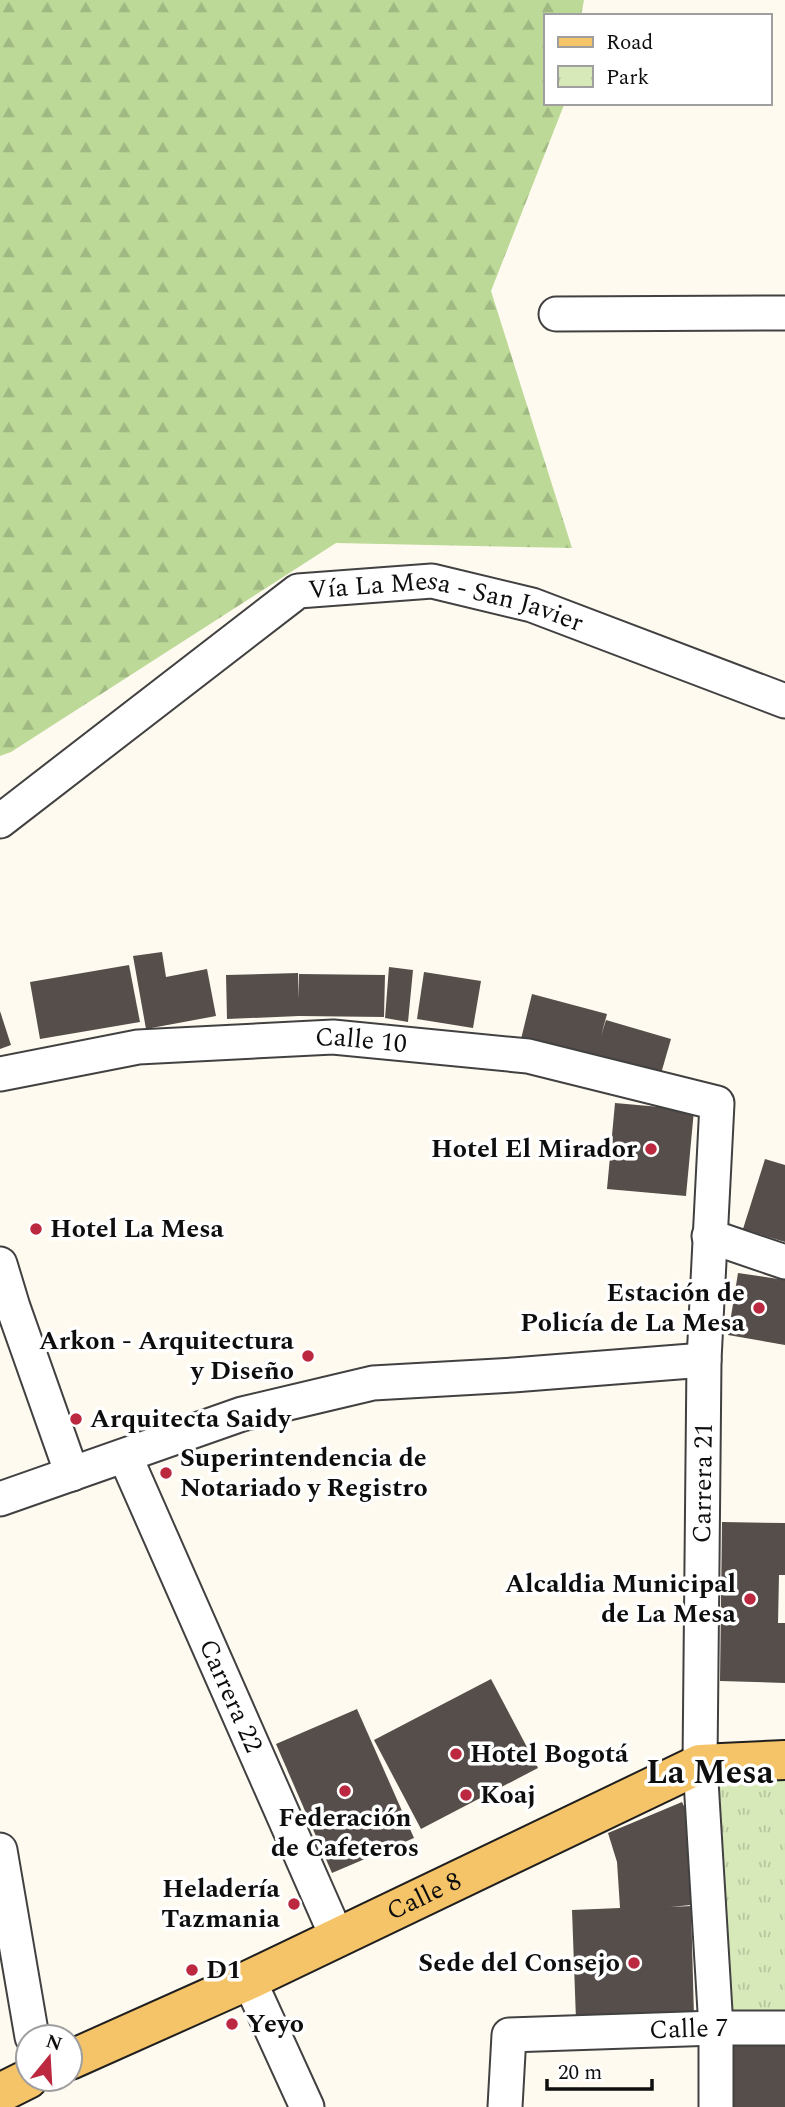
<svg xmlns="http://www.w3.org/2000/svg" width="785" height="2107" viewBox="0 0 785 2107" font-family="Spectral,serif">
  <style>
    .forest { fill: url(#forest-firs) }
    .park { fill: url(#park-tufts) }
    .building { fill: #564e4a }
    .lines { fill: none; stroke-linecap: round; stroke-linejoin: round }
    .minor-casing { stroke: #414141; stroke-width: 37 }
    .major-casing { stroke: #1f1f1f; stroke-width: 42 }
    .minor { stroke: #fff; stroke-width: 33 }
    .major { stroke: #f6c468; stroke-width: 38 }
    .poi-dot { fill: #bb283f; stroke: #fff; stroke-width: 2.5 }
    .labels { text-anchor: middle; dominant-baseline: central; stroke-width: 7; stroke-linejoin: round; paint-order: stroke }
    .street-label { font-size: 26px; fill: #0e0e0e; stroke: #fff }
    .poi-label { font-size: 26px; font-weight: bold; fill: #0e0e0e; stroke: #fff; text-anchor: start }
    .district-label { font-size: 33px; font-weight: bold; fill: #0e0e0e; stroke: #fff }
  </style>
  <defs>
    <pattern id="forest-firs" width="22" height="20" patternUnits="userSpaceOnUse" patternTransform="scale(1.75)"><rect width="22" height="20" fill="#bcd998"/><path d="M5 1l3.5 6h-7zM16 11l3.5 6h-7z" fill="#a0b982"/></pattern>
    <pattern id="park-tufts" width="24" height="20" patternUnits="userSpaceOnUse" patternTransform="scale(1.75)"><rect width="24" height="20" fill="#d7e8b9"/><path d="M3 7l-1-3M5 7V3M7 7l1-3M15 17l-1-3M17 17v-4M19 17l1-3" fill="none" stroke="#b7c69e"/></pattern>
  </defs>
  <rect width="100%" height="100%" fill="#fffaef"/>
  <polygon class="forest" points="0,0 584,0 581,16 545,16 545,103 564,103 564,105 491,291 572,548 336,543 11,752 0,756"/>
  <polygon class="park" points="785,1760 785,2028 716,2028 700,1764"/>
  <g class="building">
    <polygon points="162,952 166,977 207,969 216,1016 146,1029 133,956"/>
    <polygon points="129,965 140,1022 40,1039 30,982"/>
    <polygon points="389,967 413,970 408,1022 385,1018"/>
    <polygon points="424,972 481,981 473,1028 417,1019"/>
    <polygon points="298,973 299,999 299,974 385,975 384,1017 299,1016 227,1019 226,975"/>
    <polygon points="532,994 607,1014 601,1036 606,1020 671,1039 660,1077 521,1039"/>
    <polygon points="0,1011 11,1045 0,1049"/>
    <polygon points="615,1103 694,1110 686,1196 607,1189"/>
    <polygon points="765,1159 785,1165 785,1242 743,1229"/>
    <polygon points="738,1273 785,1280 785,1345 728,1335"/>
    <polygon points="722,1522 785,1523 785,1575 779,1575 778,1623 785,1623 785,1683 720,1681"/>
    <polygon points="491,1679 538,1768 421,1829 374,1740"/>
    <polygon points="357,1709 414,1838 332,1873 276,1744"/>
    <polygon points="682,1802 691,1821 688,1834 688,1850 691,1905 670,1907 691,1906 694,2017 576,2020 572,1910 620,1908 617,1862 608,1833"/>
    <polygon points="724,2042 785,2042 785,2107 725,2107"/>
  </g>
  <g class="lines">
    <g class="minor-casing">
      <g id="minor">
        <polyline points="556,314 785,313"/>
        <path id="s1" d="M0,821L298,591L432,581L532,605L785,701"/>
        <path id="s2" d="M0,1074L138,1047L333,1037L528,1056L717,1103L704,1360L700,1764L716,2028V2107"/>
        <polyline points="709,1236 785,1262"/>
        <polyline points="0,1264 13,1307 72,1474"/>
        <path id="s3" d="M125,1456L337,1937"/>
        <polyline points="0,1499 242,1414 373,1383 513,1375 704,1360"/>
        <polyline points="0,1850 32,2037"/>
        <polyline points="249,1980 307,2107"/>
        <path id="s4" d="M505,2107L509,2035L716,2028H785"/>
      </g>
    </g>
    <g class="major-casing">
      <g id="major">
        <path id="s5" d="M70,2060L249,1980L700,1764L785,1760"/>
        <polyline points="0,2093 28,2079"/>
      </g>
    </g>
    <use href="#minor" class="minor"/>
    <use href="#major" class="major"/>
  </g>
  <g class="poi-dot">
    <circle cx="651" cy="1149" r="7"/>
    <circle cx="36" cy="1229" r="7"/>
    <circle cx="759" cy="1308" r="7"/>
    <circle cx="308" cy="1356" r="7"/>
    <circle cx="76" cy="1419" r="7"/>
    <circle cx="166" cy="1473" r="7"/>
    <circle cx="750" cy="1599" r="7"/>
    <circle cx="456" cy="1754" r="7"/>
    <circle cx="345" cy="1791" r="7"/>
    <circle cx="466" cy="1795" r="7"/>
    <circle cx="294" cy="1904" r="7"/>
    <circle cx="634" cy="1963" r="7"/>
    <circle cx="192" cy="1970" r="7"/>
    <circle cx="232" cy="2024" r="7"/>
  </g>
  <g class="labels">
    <g class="street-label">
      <text stroke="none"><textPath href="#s1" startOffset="527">Vía La Mesa - San Javier</textPath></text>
      <text stroke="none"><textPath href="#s2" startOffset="364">Calle 10</textPath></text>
      <text transform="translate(703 1483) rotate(-89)">Carrera 21</text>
      <text stroke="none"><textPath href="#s3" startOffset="262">Carrera 22</textPath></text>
      <text stroke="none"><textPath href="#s5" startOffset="390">Calle 8</textPath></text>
      <text stroke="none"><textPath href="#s4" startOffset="252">Calle 7</textPath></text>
    </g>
    <g class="poi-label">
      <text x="637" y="1149" text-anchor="end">Hotel El Mirador</text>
      <text x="50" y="1229">Hotel La Mesa</text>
      <text x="745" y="1293" text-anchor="end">Estación de<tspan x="745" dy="30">Policía de La Mesa</tspan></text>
      <text x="294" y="1341" text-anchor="end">Arkon - Arquitectura<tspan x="294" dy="30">y Diseño</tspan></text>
      <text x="90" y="1419">Arquitecta Saidy</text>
      <text x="180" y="1458">Superintendencia de<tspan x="180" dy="30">Notariado y Registro</tspan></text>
      <text x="736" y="1584" text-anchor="end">Alcaldia Municipal<tspan x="736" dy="30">de La Mesa</tspan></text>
      <text x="470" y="1754">Hotel Bogotá</text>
      <text x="480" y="1795">Koaj</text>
      <text x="345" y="1818" text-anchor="middle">Federación<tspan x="345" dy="30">de Cafeteros</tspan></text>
      <text x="280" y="1889" text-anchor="end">Heladería<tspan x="280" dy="30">Tazmania</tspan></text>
      <text x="620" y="1963" text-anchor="end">Sede del Consejo</text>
      <text x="206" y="1970">D1</text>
      <text x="246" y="2024">Yeyo</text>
    </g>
    <g class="district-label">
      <text x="710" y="1773">La Mesa</text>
    </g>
  </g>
  <rect x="544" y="14" width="228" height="91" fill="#ffffff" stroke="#9f9f9f" stroke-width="2"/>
  <rect x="558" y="37" width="35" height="10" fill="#f6c468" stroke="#9f9f9f" stroke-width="2"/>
  <text x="606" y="49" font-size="21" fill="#0e0e0e">Road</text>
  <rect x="558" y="66" width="35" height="21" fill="url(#park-tufts)" stroke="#9f9f9f" stroke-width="2"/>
  <text x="606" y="84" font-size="21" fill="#0e0e0e">Park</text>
  <g transform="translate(49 2058) rotate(18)"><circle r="33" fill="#ffffff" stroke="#9f9f9f" stroke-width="2"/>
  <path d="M0-5L12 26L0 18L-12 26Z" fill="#bb283f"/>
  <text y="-10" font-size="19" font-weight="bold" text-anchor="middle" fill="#0e0e0e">N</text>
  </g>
  <path d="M547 2079v10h105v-10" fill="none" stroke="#0e0e0e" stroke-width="3.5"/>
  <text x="558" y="2079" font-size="21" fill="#0e0e0e" stroke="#ffffff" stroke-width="5" paint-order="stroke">20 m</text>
</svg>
